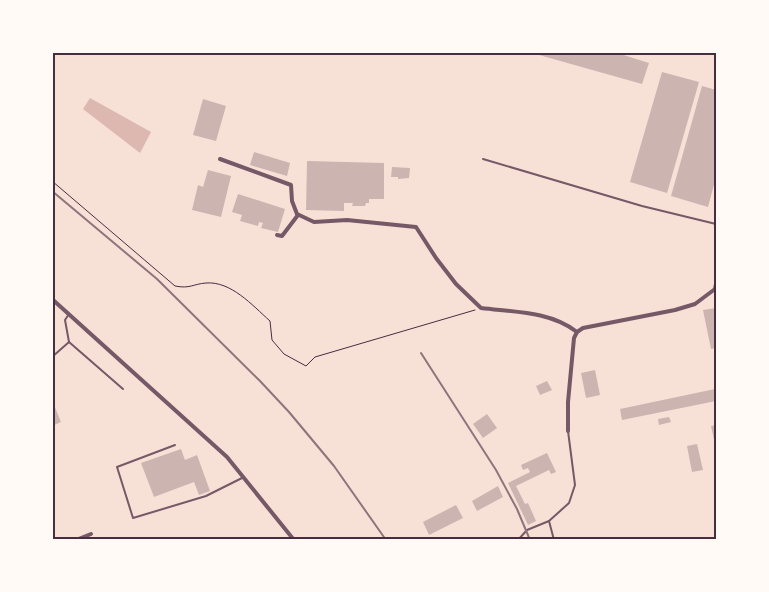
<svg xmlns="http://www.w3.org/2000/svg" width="769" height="592" viewBox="0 0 769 592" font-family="'Noto Sans',sans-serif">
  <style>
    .water { fill: #dcb8b0 }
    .building { fill: #ccb4b1 }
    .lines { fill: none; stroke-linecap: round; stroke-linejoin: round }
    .path { stroke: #4a2c40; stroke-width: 1 }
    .service { stroke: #755966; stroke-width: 2 }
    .minor { stroke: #755966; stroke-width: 4 }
    .rail { stroke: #8f747c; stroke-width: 2 }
    .neatline { fill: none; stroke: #4a2c40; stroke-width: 2 }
  </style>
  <rect width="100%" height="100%" fill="#f7e1d7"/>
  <polygon class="water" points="90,98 151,132 140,153 83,109"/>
  <g class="building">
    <polygon points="614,52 649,63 642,84 532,53"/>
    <polygon points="662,72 699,82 667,193 630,182"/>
    <polygon points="702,86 716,90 716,177 708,207 671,196"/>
    <polygon points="203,99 226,106 216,141 193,135"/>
    <polygon points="254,152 290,163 287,176 250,165"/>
    <polygon points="307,161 384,163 384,199 369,199 369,203 366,203 365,206 352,206 353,203 344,203 344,211 306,210"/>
    <polygon points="392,167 410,168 409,178 398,179 398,177 391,177"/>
    <polygon points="208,170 231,176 221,217 192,210 198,185 203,187"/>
    <polygon points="238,194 285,209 278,232 261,228 263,223 259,222 258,226 240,221 242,215 232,212"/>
    <polygon points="716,308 716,348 711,349 703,310"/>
    <polygon points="595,370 600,395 586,398 581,373"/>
    <polygon points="547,381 552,390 540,395 536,386"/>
    <polygon points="715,389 716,401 622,420 620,409"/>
    <polygon points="52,400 61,422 52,426"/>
    <polygon points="487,414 497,428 483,438 473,424"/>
    <polygon points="669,417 671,422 659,425 658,419"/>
    <polygon points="716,425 716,449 711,426"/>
    <polygon points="697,444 703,470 692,472 687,446"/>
    <polygon points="181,449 185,460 197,455 210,491 199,495 194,482 154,497 141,463"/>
    <polygon points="547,453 556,472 551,474 549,470 516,486 525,504 528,503 536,521 528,525 508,483 530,472 528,468 523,470 521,465"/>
    <polygon points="498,486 503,497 477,511 472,501"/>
    <polygon points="456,505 463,518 429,535 423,522"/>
  </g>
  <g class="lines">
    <path class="path" d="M52,181L175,286C190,289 193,284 206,283C231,281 252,305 270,321L272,340L284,354L306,366L315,357L475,310"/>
    <g class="service">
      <polyline points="483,159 642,206 716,224"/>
      <polyline points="69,314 65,320 69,342 123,389"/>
      <polyline points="52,357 69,342"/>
      <polyline points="175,445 117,467 133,518 206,496 244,477"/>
      <polyline points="549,521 569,503 575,485 568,431"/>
      <polyline points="518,540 527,530 549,521 554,540"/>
    </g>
    <g class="minor">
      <path d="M220,159L291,185L292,201L297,214L314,222L347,220L416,227L436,258L456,284L481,308C513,312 550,311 577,332"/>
      <polyline points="277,235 282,236 298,215"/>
      <polyline points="52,299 227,457 294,540"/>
      <polyline points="568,431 568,402 574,338 577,332 583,328 675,310 695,304 715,289 716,284"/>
      <polyline points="76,540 91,534"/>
    </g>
    <g class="rail">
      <polyline points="52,191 157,279 260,381 289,412 334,466 386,540"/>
      <polyline points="421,353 496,470 517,509 530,540"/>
    </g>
  </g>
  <rect width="769" height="592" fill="none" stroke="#fffaf5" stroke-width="108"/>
  <rect x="54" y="54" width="661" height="484" class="neatline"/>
</svg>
